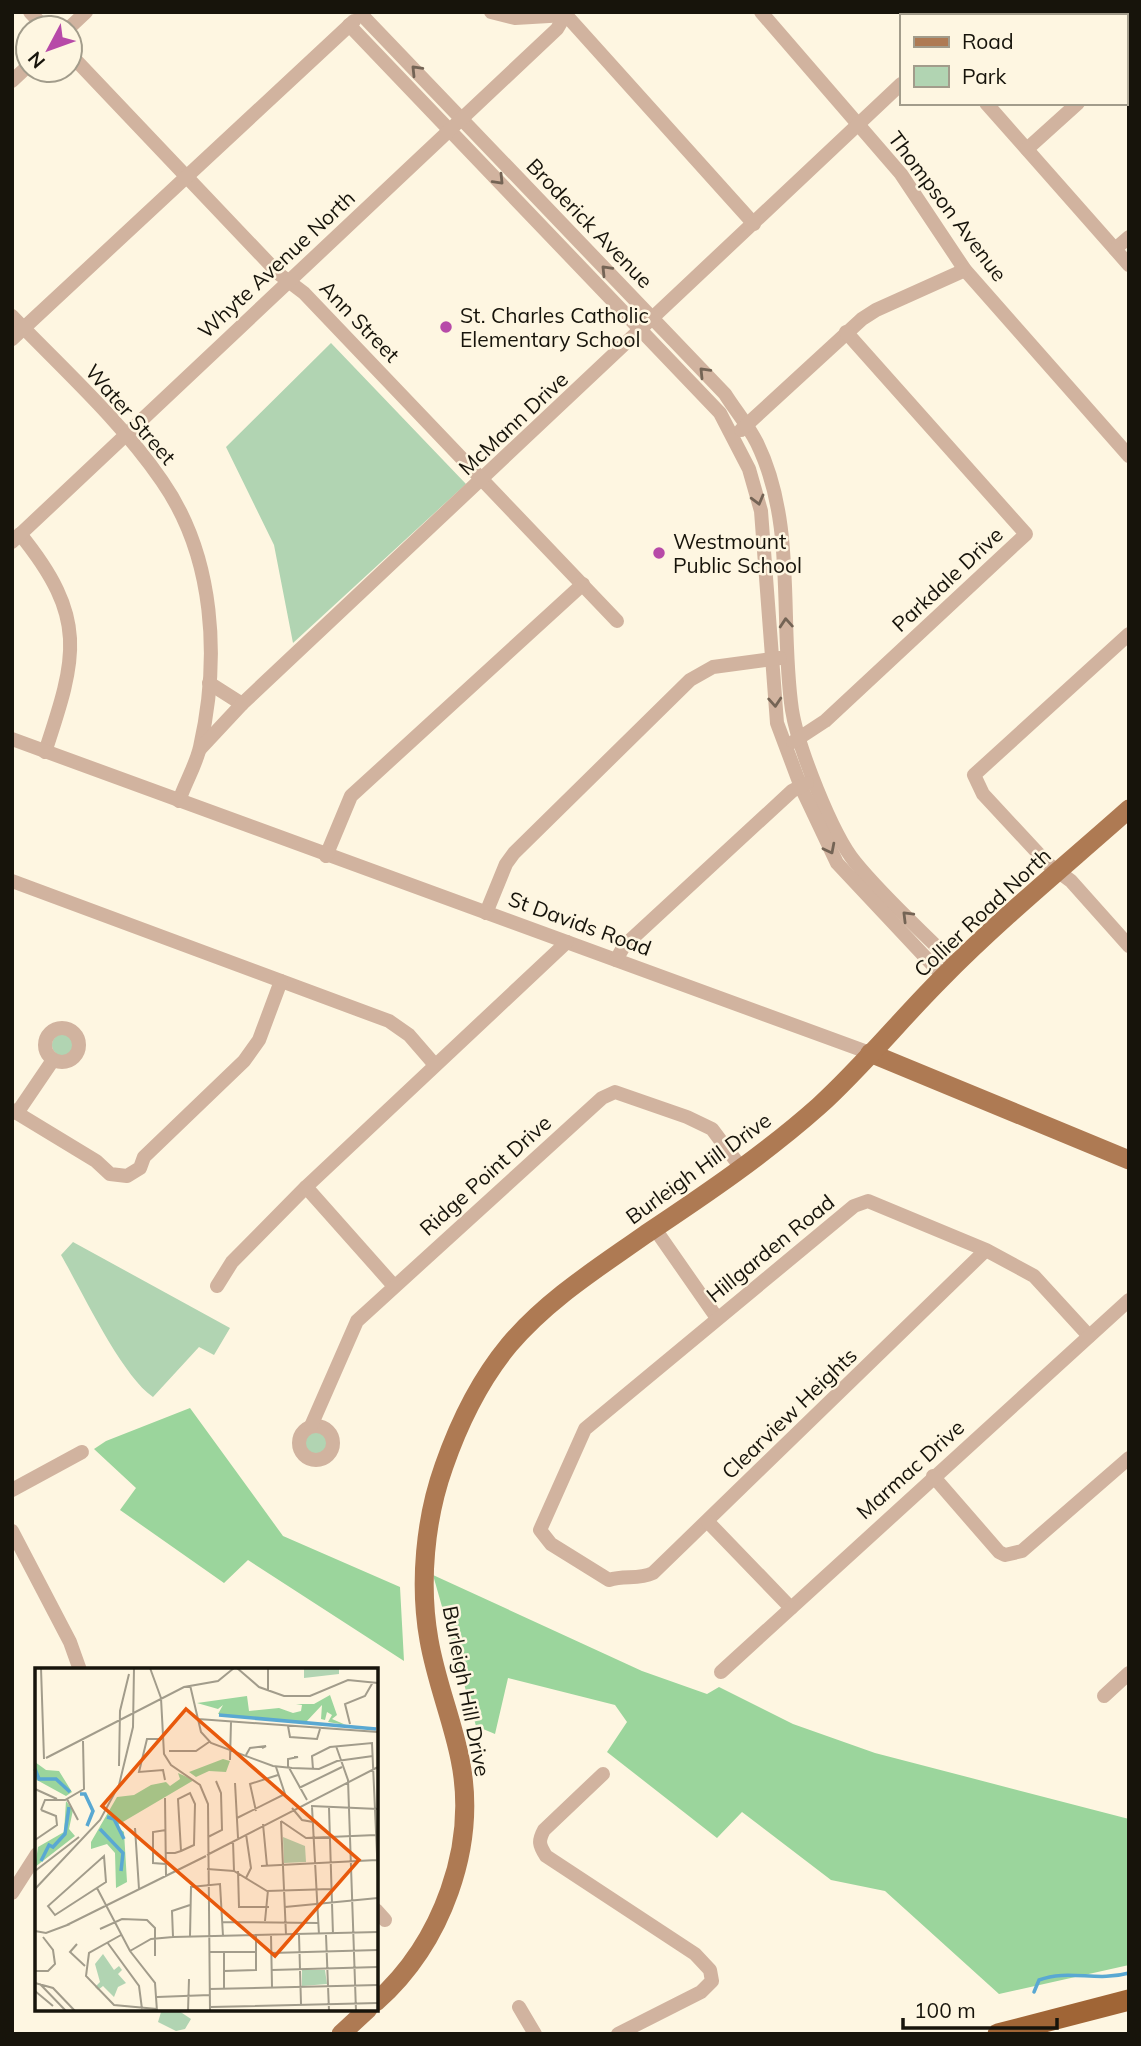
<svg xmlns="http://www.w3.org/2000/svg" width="1141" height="2046" viewBox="0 0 1141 2046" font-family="Mulish,sans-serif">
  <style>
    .green { fill: #b1d4b2 }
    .forest { fill: #9bd59c }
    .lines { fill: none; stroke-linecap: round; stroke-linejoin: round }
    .stream { stroke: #59a8d2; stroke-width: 3.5 }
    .minor { stroke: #d1b39f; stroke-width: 14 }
    .major { stroke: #ae7a53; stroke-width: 19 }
    .highway { stroke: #a06536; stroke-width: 21 }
    .oneway { stroke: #746455 }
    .poi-dot { fill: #b74aa8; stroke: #fef6e1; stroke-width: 2.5 }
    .labels { text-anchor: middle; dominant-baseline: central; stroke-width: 5; stroke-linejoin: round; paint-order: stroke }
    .street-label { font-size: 21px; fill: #17140b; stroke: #fef6e1 }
    .poi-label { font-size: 21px; fill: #17140b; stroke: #fef6e1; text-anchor: start }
    .inset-river { fill: none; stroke: #59a8d2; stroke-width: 3.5 }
    .inset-road { fill: none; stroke: #a29c8b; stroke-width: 2 }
    .view { fill: #e8590c; fill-opacity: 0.15; stroke: #e8590c; stroke-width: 3.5 }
    .inset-edge { fill: none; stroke: #17140b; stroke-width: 3.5 }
  </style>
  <rect width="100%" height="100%" fill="#fef6e1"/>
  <g class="green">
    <polygon points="331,343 466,484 293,643 274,545 226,447"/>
    <circle cx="63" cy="1045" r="11"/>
    <path d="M73,1242L230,1328L214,1355L199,1347L153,1397C121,1375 82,1291 61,1255Z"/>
    <circle cx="316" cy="1443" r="11"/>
    <polygon points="162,2009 176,2009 191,2019 185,2029 176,2031 158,2022"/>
  </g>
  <g class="forest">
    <polygon points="190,1408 283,1536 400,1587 404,1661 248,1560 224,1583 120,1510 136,1488 94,1449 106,1441"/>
    <polygon points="433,1575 642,1671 707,1694 719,1687 793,1724 875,1753 1129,1819 1129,1965 999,1994 885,1891 831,1880 742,1812 717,1838 607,1752 627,1722 615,1705 508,1678 495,1734 476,1726"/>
  </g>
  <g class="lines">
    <path class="stream" d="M1034,1992L1039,1980C1068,1969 1097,1982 1129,1973"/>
    <g class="minor">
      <polyline points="30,12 45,28"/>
      <polyline points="491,12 515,18 566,15"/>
      <polyline points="761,12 901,174 965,270 1129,456"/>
      <polyline points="906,12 909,16"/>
      <polyline points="1111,12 1114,16"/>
      <path d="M361,14L725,394C735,410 748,425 757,443C797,525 779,622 792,710C798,747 832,834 855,862C885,899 922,931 955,965"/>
      <polyline points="566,15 754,224"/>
      <polyline points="349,25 720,413 749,469 761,511 777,723 801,787 837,863 943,976"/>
      <polyline points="69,28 86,12"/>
      <polyline points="1125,28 1129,32"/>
      <polyline points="70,54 279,274 304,293 617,621"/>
      <polyline points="1125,60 1129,57"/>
      <polyline points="12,81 28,66"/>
      <polyline points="986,103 1129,265"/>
      <polyline points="1027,149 1078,103"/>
      <polyline points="1115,249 1129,237"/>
      <path d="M12,316C63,369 120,420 162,481C215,557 220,659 200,747C196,765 185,783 179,801"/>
      <polyline points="12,339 354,21"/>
      <polyline points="741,430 862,319 876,310 965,270"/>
      <path d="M20,534C88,618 77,656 45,752"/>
      <polyline points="12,542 557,29 567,12"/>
      <polyline points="1129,634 974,775 983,794 1048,864 1071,881 1129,946"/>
      <polyline points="209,683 242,704"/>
      <polyline points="12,739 870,1053"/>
      <polyline points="793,742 825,721 1026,534 846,332"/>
      <polyline points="200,749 242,704 901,84"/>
      <polyline points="326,856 351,796 583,584"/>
      <polyline points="12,881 389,1021 409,1035 435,1065"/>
      <polyline points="486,913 506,864 514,853 690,680 713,667 780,658"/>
      <polyline points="616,960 624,946 792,791 807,783"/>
      <circle cx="62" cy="1045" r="17"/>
      <polyline points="12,1110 96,1161 110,1174 127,1176 140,1168 144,1157 244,1061 259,1040 281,981"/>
      <polyline points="17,1113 53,1060"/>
      <polyline points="306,1187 394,1286"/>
      <polyline points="655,1229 717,1318"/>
      <path d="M986,1250L653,1573C638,1580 625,1575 609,1580L551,1544L540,1530L585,1429L854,1206L868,1201L986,1250L1034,1276L1089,1336"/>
      <polyline points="217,1286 232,1262 306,1187 567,942"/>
      <circle cx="316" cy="1443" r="17"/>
      <polyline points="311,1426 357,1321 602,1098 615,1092 687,1117 712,1129 742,1169"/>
      <polyline points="933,1476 999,1552 1005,1555 1022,1551 1129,1458"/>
      <polyline points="12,1490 82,1452"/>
      <polyline points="708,1522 791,1608"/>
      <polyline points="12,1531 70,1642 80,1670"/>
      <polyline points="721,1672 1129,1300"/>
      <polyline points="1104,1696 1129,1673"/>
      <path d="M603,1774L544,1830C538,1841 539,1845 546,1856L695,1954L710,1970L712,1981L701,1992L618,2034"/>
      <polyline points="12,1893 37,1854"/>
      <polyline points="376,1910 385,1920"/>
      <polyline points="519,2007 535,2034"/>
    </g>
    <g class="major">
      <polyline points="870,1053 1129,1160"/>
      <path d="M376,2002C442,1943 478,1846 460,1759C452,1719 436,1681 429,1640C419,1584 425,1519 444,1466C459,1423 480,1380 509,1345C548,1299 598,1268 646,1234C706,1194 765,1154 819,1106C862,1067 900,1020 941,979C1000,919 1066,865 1129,809"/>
      <polyline points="341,2034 368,2009"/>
    </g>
    <polyline class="highway" points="998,2034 1129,2000"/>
  </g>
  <defs><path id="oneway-chevron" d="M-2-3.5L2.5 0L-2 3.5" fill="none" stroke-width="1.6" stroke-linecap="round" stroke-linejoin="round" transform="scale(1.75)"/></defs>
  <g class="oneway">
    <use href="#oneway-chevron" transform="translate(416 70) rotate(-134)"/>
    <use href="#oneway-chevron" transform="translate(499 180) rotate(46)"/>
    <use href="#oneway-chevron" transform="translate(606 270) rotate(-134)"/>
    <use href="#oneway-chevron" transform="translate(704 372) rotate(-134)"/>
    <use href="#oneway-chevron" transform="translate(758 500) rotate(75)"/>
    <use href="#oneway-chevron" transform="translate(786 623) rotate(-94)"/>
    <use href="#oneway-chevron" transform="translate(775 702) rotate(86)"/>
    <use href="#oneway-chevron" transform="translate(830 849) rotate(63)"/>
    <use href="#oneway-chevron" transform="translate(907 916) rotate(-135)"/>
  </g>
  <g class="poi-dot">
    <circle cx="446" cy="327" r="7"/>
    <circle cx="659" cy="553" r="7"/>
  </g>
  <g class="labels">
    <g class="street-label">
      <text transform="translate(948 206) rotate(53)">Thompson Avenue</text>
      <text transform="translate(590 223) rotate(46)">Broderick Avenue</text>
      <text transform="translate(276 264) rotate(-43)">Whyte Avenue North</text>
      <text transform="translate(360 321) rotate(46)">Ann Street</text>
      <text transform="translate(131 414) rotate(49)">Water Street</text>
      <text transform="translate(513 423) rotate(-43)">McMann Drive</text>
      <text transform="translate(947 579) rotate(-43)">Parkdale Drive</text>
      <text transform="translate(982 912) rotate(-43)">Collier Road North</text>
      <text transform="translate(580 923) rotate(20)">St Davids Road</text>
      <text transform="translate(698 1168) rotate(-36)">Burleigh Hill Drive</text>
      <text transform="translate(485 1175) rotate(-42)">Ridge Point Drive</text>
      <text transform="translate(770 1248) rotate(-39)">Hillgarden Road</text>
      <text transform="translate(789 1413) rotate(-44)">Clearview Heights</text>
      <text transform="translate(910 1469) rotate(-42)">Marmac Drive</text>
      <text transform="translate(467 1691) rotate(79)">Burleigh Hill Drive</text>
    </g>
    <g class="poi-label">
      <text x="460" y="315">St. Charles Catholic<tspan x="460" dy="24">Elementary School</tspan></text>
      <text x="673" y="541">Westmount<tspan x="673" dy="24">Public School</tspan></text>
    </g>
  </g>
  <g transform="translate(35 1668)">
    <rect width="343" height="343" fill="#fef6e1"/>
    <path d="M269,1H304V6L269,10ZM248,169L270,178L271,194L249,195ZM68,286L79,302L84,298L87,302L83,306L91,315L83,319L79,329L68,318L63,322L60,319L65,314L60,296ZM267,302H290L292,316L267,318Z" fill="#b1d4b2"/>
    <path d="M295,27L302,47L297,51L311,57L293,54L297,47L292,44L290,52L286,51L287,37L271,54L183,46L188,37L183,41L162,35L212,28L214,43L244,40L258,45L266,43L267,37L261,36H279ZM188,91L195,93L191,104L174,103L161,109L154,104ZM0,94L11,102L24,103L37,124L31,128L0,111ZM143,105L159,112L81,158L89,164L92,214L81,220L80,185L72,176L56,181V174L82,129L99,127L116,117L131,114L135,118L145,111ZM31,133L38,142L34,161L40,168L0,199L3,179L29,164Z" fill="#9bd59c"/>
    <path class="inset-river" d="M184,47L341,61M0,101L4,111H21L35,124M45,126H50L58,143L52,158M72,149L79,151L89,171M65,161L88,185L86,203M6,193L14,177L18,179L30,166L34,139"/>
    <path class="inset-road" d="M6,0L9,91M115,0L126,30M202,0L224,19L249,28H275L313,12L343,15M229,0H268M233,0V23M155,17L166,64L176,75L238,98L257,100L284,101L302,93L338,88M126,30L129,86L136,97L165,117L173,136L175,343M163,51L343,64M315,56L310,36L330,28L338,14M253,58L255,69L282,71L285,61M127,71H112L104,104L128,102L130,112M301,78L313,112L321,343M134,83H161L174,74M211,87L215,80L231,78L227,80M259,89H263L253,91V98L272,132M11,90L149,19L183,13L199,0M195,92L196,54M84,98L85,43L94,6M278,101L277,88L295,79L337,75L343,208M200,115L203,170M264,120L307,99M0,121L22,131M130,130L131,208M32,131L43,152M276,138L343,141M277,139L284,267M257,140L267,152L278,154M294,140L298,267M6,142L10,132H30L49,121L48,73M221,143L215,116L243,107M202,150L250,126L241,99M246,153L251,267M246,153L271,170L341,167M228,156L232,198M100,160L104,221M131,162L118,164V195L131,196M173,169L187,162L186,125L181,113M0,172L22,157L21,148L6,142M198,173L199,203M131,185H140L146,183L159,177L160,136L155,125L143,131L146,183M172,187L343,99M69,188L71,214L20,247L13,238ZM226,198L342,192M172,201L199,203L232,223L296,221M0,203L44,169M203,203L204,239H234M211,210L216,200L211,166M62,220L95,283L120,315L122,343M0,221L65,152L84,117L98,59L99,0M250,239L343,230M230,253L233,222M188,254L283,255M32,257L171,188M65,261L87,251L112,252L120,260V288M0,263L11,265L35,256M86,267L54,285L51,308L79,337L122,341M236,267L237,319M264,267L266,336M291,267L294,343M155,268L156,219L185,216L188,268M138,269L137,243L155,237M72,274L104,318L107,341M42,276L35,284L50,298M95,283L116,271L138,269L343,264M174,284H221M189,284V320M236,285L343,282M237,302L343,299M0,303H13L20,296L18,282L8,269M189,303L221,302V268M0,315L18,320L40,343M5,316L31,343M174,321L343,317M0,323L18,338M122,329L175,327M175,339L343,335M153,343L154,311"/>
    <path class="view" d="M151,41L324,192L240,288L67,138Z"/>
    <rect width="343" height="343" class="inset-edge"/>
  </g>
  <rect width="1141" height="2046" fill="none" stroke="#17140b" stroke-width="28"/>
  <rect x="900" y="14" width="228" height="91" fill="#fef6e1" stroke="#a29c8b" stroke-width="2"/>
  <rect x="914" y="37" width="35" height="10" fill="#ae7a53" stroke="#a29c8b" stroke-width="2"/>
  <text x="962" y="49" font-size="21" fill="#17140b">Road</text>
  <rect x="914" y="66" width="35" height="21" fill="#b1d4b2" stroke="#a29c8b" stroke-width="2"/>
  <text x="962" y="84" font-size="21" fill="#17140b">Park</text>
  <g transform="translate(49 49) rotate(229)"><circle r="33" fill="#fef6e1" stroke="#a29c8b" stroke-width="2"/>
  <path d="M0-5L12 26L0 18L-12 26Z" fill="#b74aa8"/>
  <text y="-10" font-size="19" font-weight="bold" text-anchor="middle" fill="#17140b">N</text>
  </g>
  <path d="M903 2018v10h154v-10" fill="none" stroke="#17140b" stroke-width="3.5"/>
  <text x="914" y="2018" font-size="21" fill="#17140b" stroke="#fef6e1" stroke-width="5" paint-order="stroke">100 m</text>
</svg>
